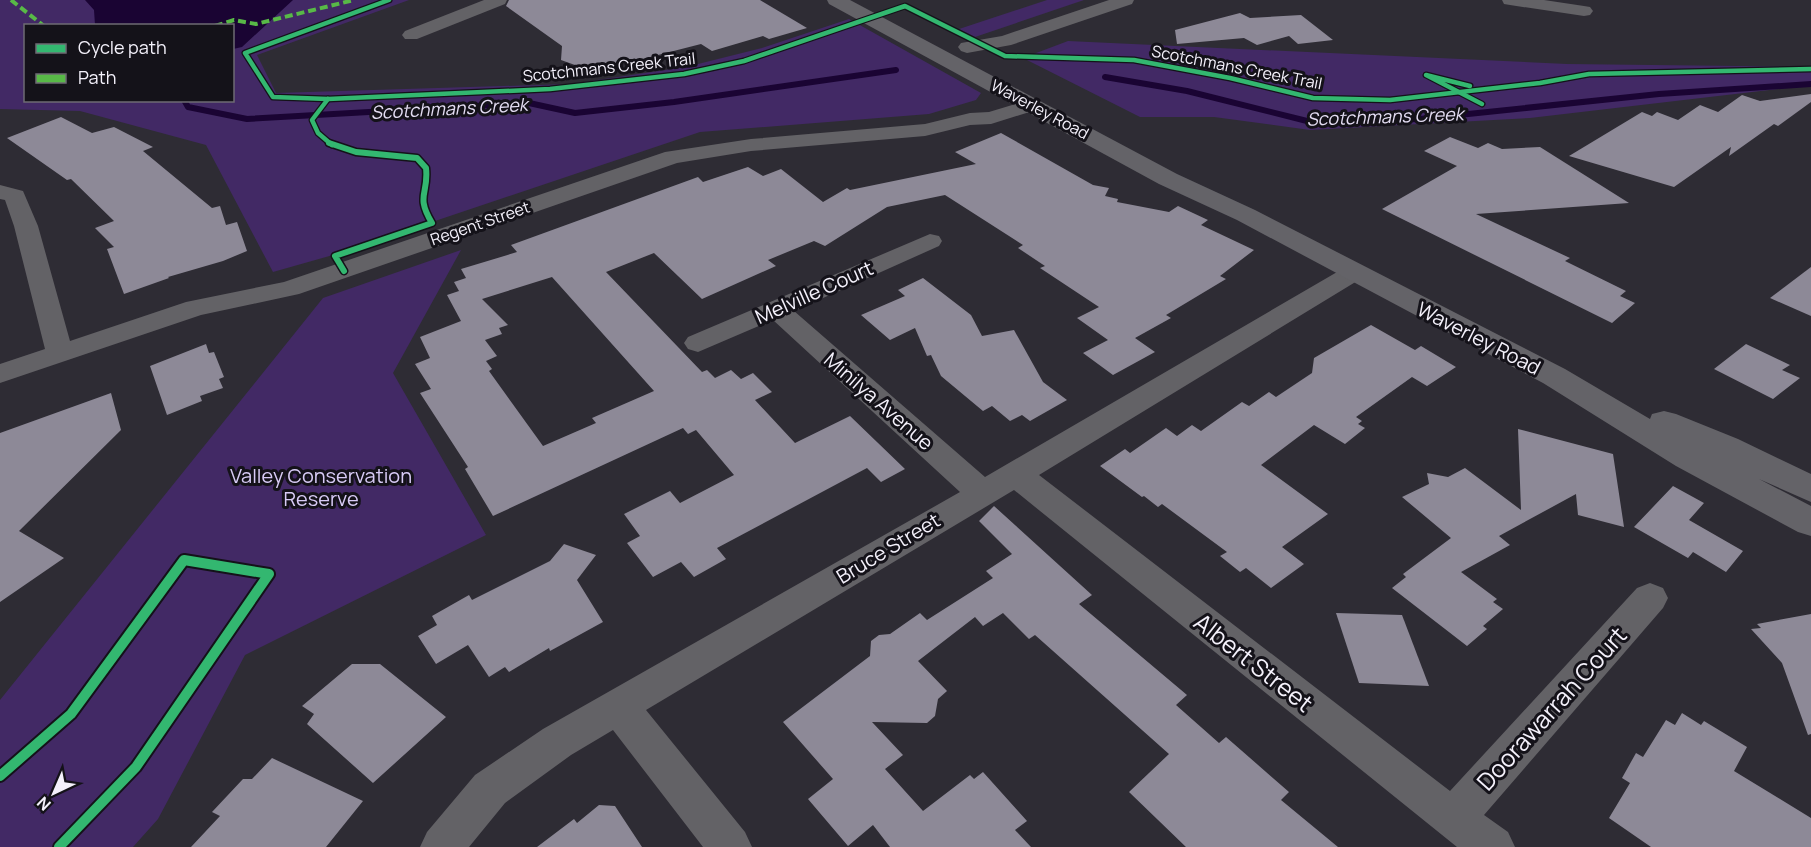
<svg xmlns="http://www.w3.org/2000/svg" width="1811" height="847" viewBox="0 0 1811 847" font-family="Manrope,sans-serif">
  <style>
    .green { fill: #422965; fill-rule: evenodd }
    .water { fill: #1a0433 }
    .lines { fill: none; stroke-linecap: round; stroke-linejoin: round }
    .stream { stroke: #1a0433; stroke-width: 6 }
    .building { fill: #8d8997; fill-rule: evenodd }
    .minor { fill: #636266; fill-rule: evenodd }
    .primary { fill: #646368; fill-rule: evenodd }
    .quiet { stroke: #58b947; stroke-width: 4; stroke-dasharray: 8 4; stroke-linecap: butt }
    .cycleway-far2-casing { stroke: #141219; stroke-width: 7 }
    .cycleway-far1-casing { stroke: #141219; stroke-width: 9 }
    .cycleway-casing { stroke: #141219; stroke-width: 14 }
    .cycleway-far2 { stroke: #33b770; stroke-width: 4.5 }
    .cycleway-far1 { stroke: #33b770; stroke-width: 6 }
    .cycleway { stroke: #33b770; stroke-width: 10 }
    .labels { text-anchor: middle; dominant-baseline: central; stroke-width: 6; stroke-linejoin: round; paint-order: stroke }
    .far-street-label { font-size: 16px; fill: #f4f1fb; stroke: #141219 }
    .far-water-label { font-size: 18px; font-style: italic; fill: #e4ddf3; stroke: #141219 }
    .street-label { font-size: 20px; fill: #f4f1fb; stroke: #141219 }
    .park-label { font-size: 20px; fill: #d8cbf6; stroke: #141219 }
    .near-street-label { font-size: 24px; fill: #f4f1fb; stroke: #141219 }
  </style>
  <rect width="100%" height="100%" fill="#2e2c34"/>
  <g class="green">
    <path d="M0,0H409L257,55L276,93L570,84L686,67L762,48L849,19L981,93L976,100L929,114L700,132L340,253L273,272L206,145L80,111L0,109ZM26,26H232V100H26Z"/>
    <polygon points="1047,0 1084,0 975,37 959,29"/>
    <polygon points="1068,41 1567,64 1811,67 1811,85 1530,118 1310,130 1214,117 1140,117 1023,58"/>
    <polygon points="461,250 393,373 486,535 245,655 158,819 133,847 0,847 0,700 323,298"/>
  </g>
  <polygon class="water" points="85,0 293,0 242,47 233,49 232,26 95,25 94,10"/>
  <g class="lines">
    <g class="stream">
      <polyline points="1105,77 1187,91 1307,121 1420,119 1659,94 1811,84"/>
      <polyline points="184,100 188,107 247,119 529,103 575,113 674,102 896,70"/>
    </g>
  </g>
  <g class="building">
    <polygon points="509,0 760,0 807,28 769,39 763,36 712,51 701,44 615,66 586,69 561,60 562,46 506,6"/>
    <polygon points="1240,13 1250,18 1301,15 1333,40 1298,44 1289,36 1257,45 1244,38 1177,44 1175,30"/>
    <polygon points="1811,94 1811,102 1778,126 1774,124 1729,156 1731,147 1674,187 1569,156 1642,112 1652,116 1657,112 1678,120 1700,105 1718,112 1742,95 1760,101"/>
    <polygon points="61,117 92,133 114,127 153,147 143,151 212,208 220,206 226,225 237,222 247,251 223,261 168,277 169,278 124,294 107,249 114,247 95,228 114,221 71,179 67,180 7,138"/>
    <path d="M1001,133L1093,185L1109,188L1105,196L1118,199L1117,202L1169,212L1178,206L1208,220L1201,225L1254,250L1220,276L1226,279L1166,315L1171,318L1135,338L1155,352L1113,375L1083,353L1108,340L1077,318L1099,307L1040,268L1045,266L1018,248L1023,245L945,195L887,207L825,246L814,241L768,260L776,266L702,299L654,253L606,272L702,372L707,370L715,378L731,370L741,379L753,373L772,392L755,400L795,443L850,416L905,469L881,482L867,468L717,548L726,559L694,577L681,562L653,577L627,543L640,536L624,514L670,491L680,503L734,475L696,430L688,434L683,428L493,516L465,469L468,467L420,393L431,389L415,364L430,358L420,337L461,321L447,295L459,291L454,282L466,278L461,269L517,252L511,245L698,177L703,182L748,167L763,176L781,169L823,202L847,188L850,190L976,164L955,152ZM552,277L654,391L592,418L596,423L543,446L489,371L492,369L486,361L497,356L485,340L502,334L499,328L508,325L482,299Z"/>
    <polygon points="1450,137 1478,148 1488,143 1502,149 1540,147 1629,203 1476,214 1570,258 1565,261 1626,291 1620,296 1635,303 1612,323 1382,209 1457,166 1424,151"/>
    <polygon points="1811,267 1811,316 1770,298"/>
    <polygon points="923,278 971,315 982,336 1014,330 1043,382 1067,400 1030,421 1022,415 1010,421 992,406 983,411 941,376 931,355 927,356 915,328 890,340 861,315 905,296 898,290"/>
    <polygon points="1371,325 1415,350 1421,346 1456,367 1427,386 1412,377 1356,417 1362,421 1358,424 1365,428 1345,444 1314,425 1261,465 1328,514 1282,547 1304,564 1271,588 1246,568 1240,572 1220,556 1227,552 1162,504 1158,507 1144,496 1142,497 1100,466 1125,449 1130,453 1166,428 1177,436 1192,425 1201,431 1242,402 1249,406 1269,392 1276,397 1312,373 1314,358"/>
    <polygon points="206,344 209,353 214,352 224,377 219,379 223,388 200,396 202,401 167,415 150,366"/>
    <polygon points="1746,344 1790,365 1782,370 1800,378 1773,399 1714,369"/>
    <polygon points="111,393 121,430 19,531 64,558 0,602 0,433"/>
    <polygon points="1518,429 1613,454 1624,527 1578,515 1576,494 1499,536 1510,545 1461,572 1497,599 1493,602 1503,609 1483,626 1487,629 1467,646 1392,588 1406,577 1403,574 1451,538 1402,497 1429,484 1427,473 1448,477 1465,468 1521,510"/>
    <polygon points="1673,486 1704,503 1689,520 1743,551 1726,572 1693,552 1688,558 1634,527"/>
    <polygon points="994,506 1092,595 1079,604 1187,695 1176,705 1219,743 1226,737 1289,792 1281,800 1338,847 1186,847 1129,792 1169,754 1035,635 1029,639 1003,613 983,626 975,617 918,661 947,691 938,699 935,716 927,723 872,722 903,755 885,769 923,811 970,775 974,779 983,772 1027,821 1015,830 1031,847 890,847 873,825 848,846 808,799 833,779 783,722 870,656 871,641 879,635 890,634 920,613 927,620 993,578 986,571 1012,554 979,521"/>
    <polygon points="564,544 596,555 577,580 603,622 550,651 549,648 509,672 505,667 489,677 468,645 436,664 418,636 437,625 432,616 469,595 472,600 550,561"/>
    <polygon points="1336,613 1402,615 1429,686 1359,683"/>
    <polygon points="1811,614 1811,734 1808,735 1782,663 1751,629 1761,628 1757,624"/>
    <polygon points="352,664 380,664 446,717 373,783 307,724 314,714 302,706"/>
    <polygon points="1682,713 1701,725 1704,721 1747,747 1734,771 1811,818 1811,847 1651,847 1609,818 1630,783 1622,778 1636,753 1643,757 1666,720 1675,725"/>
    <polygon points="272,758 363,801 326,847 191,847 220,816 212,812 243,779 252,779"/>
    <polygon points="599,805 615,806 642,847 537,847 574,819 577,823"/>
  </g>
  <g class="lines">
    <g class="minor">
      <polygon points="484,0 507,0 505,4 417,39 405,39 402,35 405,31"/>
      <polygon points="1109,0 1134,0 1132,4 1011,45 967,53 961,51 958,47 961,43 1002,36"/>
      <polygon points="1502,0 1544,0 1584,6 1590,7 1593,11 1590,15 1584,16 1510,5 1504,4"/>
      <polygon points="1032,99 1039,101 1042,105 1039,109 991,124 970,125 925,136 751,151 677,163 299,294 201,315 0,383 0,364 45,349 14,226 5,200 0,199 0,185 23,191 38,226 70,341 186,302 284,282 665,152 751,139 925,124 970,113 989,112"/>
      <polygon points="930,234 939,236 942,241 939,246 794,311 985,477 1344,268 1353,265 1362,268 1366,273 1362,278 1039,475 1450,791 1637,588 1650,583 1663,588 1668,598 1663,608 1484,815 1508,832 1515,847 1457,847 1014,490 646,710 745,832 752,847 703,847 613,730 571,755 505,803 469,847 420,847 427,832 475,775 543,729 960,492 773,320 698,352 688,349 684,343 688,337"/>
    </g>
    <polygon class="primary" points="827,0 850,0 1177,174 1255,210 1565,369 1650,419 1652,414 1664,411 1676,414 1738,439 1811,474 1811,502 1759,479 1811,506 1811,536 1798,532 1676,466 1543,383 1237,220 1159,184 829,4"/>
    <g class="quiet">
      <polyline points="11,0 44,26"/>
      <polyline points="215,26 234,20 256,24 354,0"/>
    </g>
    <g class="cycleway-far2-casing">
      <g id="cycleway-far2">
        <polyline points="389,0 245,53 273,97 328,99 550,89 684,74 744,61 905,6 1005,56 1134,60 1230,78 1313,98 1390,100 1540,83 1589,74 1811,69"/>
        <polyline points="1470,86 1426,75 1482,104"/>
        <polyline points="328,99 312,120 318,133 332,145"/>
      </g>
    </g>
    <g class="cycleway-far1-casing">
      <path id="cycleway-far1" d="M329,143L356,152L417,158L426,168C429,194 415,195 432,223L335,256L344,271"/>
    </g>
    <g class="cycleway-casing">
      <polyline id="cycleway" points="0,776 71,714 184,560 269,574 136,767 59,847"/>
    </g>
    <use href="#cycleway-far2" class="cycleway-far2"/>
    <use href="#cycleway-far1" class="cycleway-far1"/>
    <use href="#cycleway" class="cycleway"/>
  </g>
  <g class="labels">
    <g class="far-street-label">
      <text transform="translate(609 67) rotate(-6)">Scotchmans Creek Trail</text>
      <text transform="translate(1237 67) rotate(11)">Scotchmans Creek Trail</text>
      <text transform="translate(1040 109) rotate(28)">Waverley Road</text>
      <text transform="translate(480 223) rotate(-19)">Regent Street</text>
    </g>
    <g class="far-water-label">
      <text transform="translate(449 108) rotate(-3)">Scotchmans Creek</text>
      <text transform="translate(1385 116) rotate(-2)">Scotchmans Creek</text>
    </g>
    <g class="street-label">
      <text transform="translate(814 292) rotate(-24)">Melville Court</text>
      <text transform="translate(1479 338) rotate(27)">Waverley Road</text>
      <text transform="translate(879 401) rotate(41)">Minilya Avenue</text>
      <text transform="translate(888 548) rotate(-31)">Bruce Street</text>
    </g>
    <g class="park-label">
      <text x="321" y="475">Valley Conservation<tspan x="321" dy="23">Reserve</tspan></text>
    </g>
    <g class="near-street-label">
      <text transform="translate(1254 662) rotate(38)">Albert Street</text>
      <text transform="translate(1551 708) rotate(-48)">Doorawarrah Court</text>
    </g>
  </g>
  <rect x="24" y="24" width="210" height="78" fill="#141219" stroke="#6e6b73" stroke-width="1.5"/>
  <rect x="36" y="44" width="30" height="9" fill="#33b770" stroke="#6e6b73" stroke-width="1.5"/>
  <text x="78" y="54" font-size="18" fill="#f4f1fb">Cycle path</text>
  <rect x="36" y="74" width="30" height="9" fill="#58b947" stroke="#6e6b73" stroke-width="1.5"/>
  <text x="78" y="84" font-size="18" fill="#f4f1fb">Path</text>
  <g transform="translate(54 793) rotate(224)" stroke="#141219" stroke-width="4.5" paint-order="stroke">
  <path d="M0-4.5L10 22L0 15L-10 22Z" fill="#f4f1fb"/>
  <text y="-9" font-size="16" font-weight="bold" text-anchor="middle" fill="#f4f1fb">N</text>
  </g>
</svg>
